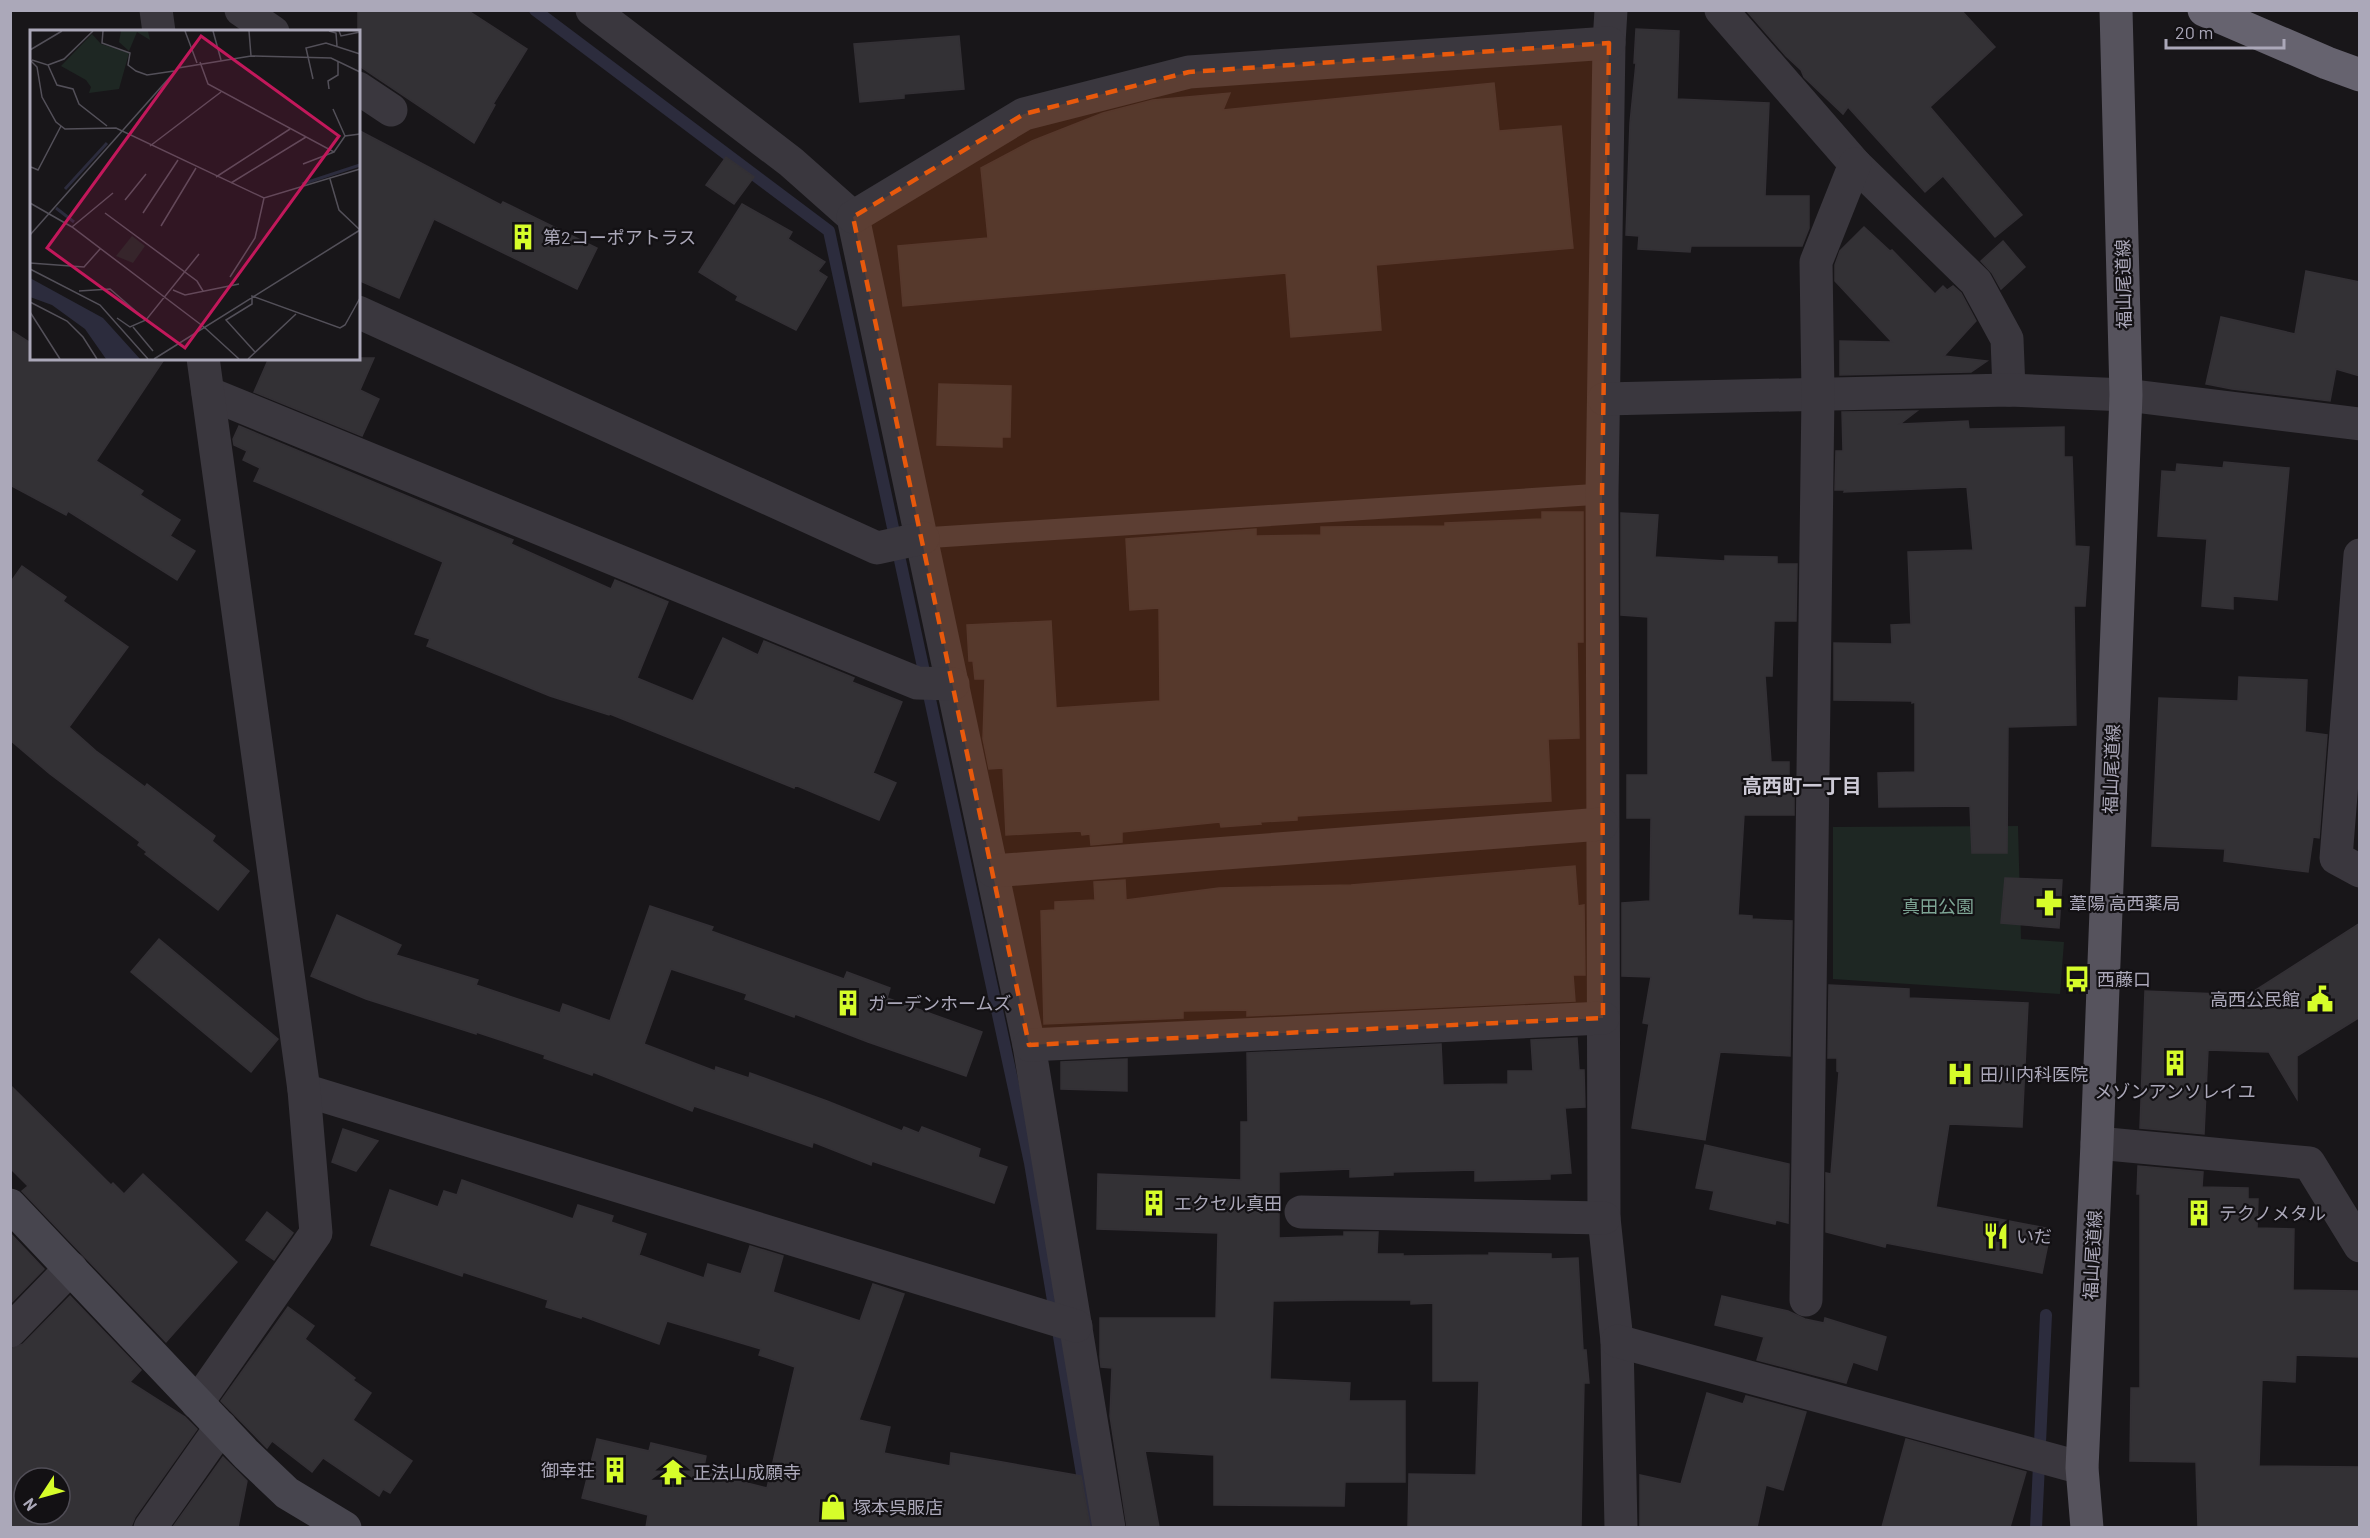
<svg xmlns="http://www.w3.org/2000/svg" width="2370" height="1538" viewBox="0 0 2370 1538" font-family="Barlow,'Noto Sans JP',sans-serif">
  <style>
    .green { fill: #1e2723 }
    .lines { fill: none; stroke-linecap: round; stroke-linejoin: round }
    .stream { stroke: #2c2c3d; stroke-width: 12 }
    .building { fill: #333135; stroke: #333035; stroke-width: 1.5; fill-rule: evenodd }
    .lane { stroke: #3a373e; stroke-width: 21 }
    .street { stroke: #3a373e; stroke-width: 33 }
    .secondary { stroke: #47454e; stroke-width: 33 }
    .primary { stroke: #56535d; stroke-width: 33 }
    .highway { stroke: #66636f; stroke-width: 33 }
    .marked { fill: #e8590c; fill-opacity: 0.2; stroke: #e8590c; stroke-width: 4.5; stroke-dasharray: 12 8; stroke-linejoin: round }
    .labels { text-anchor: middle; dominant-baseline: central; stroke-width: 4.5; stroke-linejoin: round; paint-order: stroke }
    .poi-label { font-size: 18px; fill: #aba8b9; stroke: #131114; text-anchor: start }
    .street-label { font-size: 18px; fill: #aba8b9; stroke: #131114 }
    .park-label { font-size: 18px; fill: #7ea595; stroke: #131114 }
    .neighbourhood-label { font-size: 20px; font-weight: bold; fill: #ccc9d5; stroke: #131114 }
    .inset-river { fill: none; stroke: #2c2c3d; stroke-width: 3 }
    .inset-road { fill: none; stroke: #535059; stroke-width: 1.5 }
    .view { fill: #c2185b; fill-opacity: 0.15; stroke: #c2185b; stroke-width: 3 }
    .inset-edge { fill: none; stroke: #aba8b9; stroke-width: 3 }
  </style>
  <rect width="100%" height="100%" fill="#181619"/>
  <polygon class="green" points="2018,826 2021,939 2064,942 2060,994 1833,979 1833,827"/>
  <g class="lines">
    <g class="stream">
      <polyline points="535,10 829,231 1030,1163 1091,1528"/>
      <polyline points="2036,1528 2046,1315"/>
    </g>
  </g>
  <g class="building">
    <polygon points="358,10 467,10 527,49 493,104 495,105 474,143 358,65"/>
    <polygon points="1746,10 1961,10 1995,47 1930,107 2022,215 1995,237 1943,176 1925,192 1848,107 1843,114 1804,77 1801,70 1786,56"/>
    <polygon points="1636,29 1679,31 1677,99 1769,103 1765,196 1809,196 1809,228 1802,246 1691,246 1690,252 1638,249 1639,236 1626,235 1630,123 1636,63 1634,63"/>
    <polygon points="959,36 964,89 904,94 904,98 860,102 854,44"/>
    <polygon points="1494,83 1499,131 1561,126 1573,248 1376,265 1381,330 1291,337 1286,273 903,306 898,246 988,238 981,168 1032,141 1103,113 1153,100 1230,93 1223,110"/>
    <polygon points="358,130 501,205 503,202 597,248 577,289 434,219 399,298 358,280"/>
    <polygon points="726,157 754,177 734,204 706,185"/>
    <polygon points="742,204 792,232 788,239 825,262 818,271 827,277 796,330 736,300 738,296 699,272"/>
    <polygon points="1864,227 1890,251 1892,250 1935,294 1943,286 1947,290 1953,286 1961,293 1976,321 1944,356 1987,361 1971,372 1840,375 1840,341 1892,342 1835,281 1835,265 1840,251"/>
    <polygon points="2003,241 2025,267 2001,289 1992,273 1981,261"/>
    <polygon points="2306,271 2360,282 2360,376 2336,369 2330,401 2232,389 2206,384 2221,317 2295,334"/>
    <polygon points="10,330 32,344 32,358 165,358 96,461 143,491 140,495 180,520 170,536 195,551 177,580 68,511 66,515 10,485"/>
    <polygon points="269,358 374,358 360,390 379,399 362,436 254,392"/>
    <polygon points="939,384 1011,386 1010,437 1002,437 1002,447 937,445"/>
    <polygon points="1917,411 1900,424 1968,421 1969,429 2064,427 2064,457 2072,457 2075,546 2089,547 2085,606 2074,606 2076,725 2008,727 2007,853 1972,853 1970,806 1879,807 1878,773 1915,772 1915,702 1912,703 1912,701 1834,700 1834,643 1892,644 1891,625 1911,624 1908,552 1973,550 1967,487 1844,492 1845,490 1835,490 1836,451 1843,451 1842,412"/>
    <polygon points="239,426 513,540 511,544 611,589 615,580 668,602 637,678 693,701 723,638 758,655 764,641 854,678 852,682 902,702 873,773 896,783 879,820 795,785 794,788 610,714 609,715 550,696 427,646 430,639 415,634 443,562 254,481 260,468 243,460 247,451 234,445 233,439"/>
    <polygon points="2224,462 2289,468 2277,600 2233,596 2233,609 2202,606 2207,539 2158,536 2162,471 2176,472 2177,464 2223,468"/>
    <polygon points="1542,512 1583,512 1583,642 1577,642 1579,738 1548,739 1551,801 1297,816 1297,820 1260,822 1261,824 1221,827 1220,822 1122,832 1122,842 1091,845 1090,834 1082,835 1081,831 1006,835 1003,768 989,769 983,739 985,679 975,679 973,661 969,661 967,625 1051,621 1056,708 1160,701 1159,608 1130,610 1126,539 1256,529 1256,536 1321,535 1321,527 1445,526 1445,523 1542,519"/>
    <polygon points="1621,513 1658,515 1655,557 1725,561 1725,556 1777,557 1777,564 1797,564 1796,621 1774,621 1772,676 1765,676 1771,762 1789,762 1789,777 1794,777 1794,815 1744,815 1738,915 1752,916 1752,919 1792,921 1790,1056 1720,1052 1705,1140 1632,1128 1649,1024 1643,1023 1651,977 1622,976 1622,903 1650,901 1651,818 1627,818 1627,775 1648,775 1648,617 1621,615"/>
    <polygon points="22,566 66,597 63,601 128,647 69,727 96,751 145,787 147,784 215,836 212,841 249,871 218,910 145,854 147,852 138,845 140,842 50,774 10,740 10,583"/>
    <polygon points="2239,677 2307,680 2305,732 2327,735 2319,838 2313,837 2308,872 2224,861 2225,849 2152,846 2159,698 2238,701"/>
    <polygon points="1575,866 1578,906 1584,905 1585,975 1573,975 1575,1001 1247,1016 1247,1010 1183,1011 1183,1018 1044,1024 1041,911 1055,910 1055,902 1095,900 1094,882 1125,880 1126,900 1219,888 1351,885"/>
    <polygon points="2005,878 2062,880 2059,928 2001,923"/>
    <polygon points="650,906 713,927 711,931 844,979 847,972 890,988 887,998 982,1032 966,1076 868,1042 795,1014 794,1017 745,999 747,994 671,969 644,1044 715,1071 716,1067 749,1078 750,1073 827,1101 902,1131 904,1127 919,1133 922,1127 980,1149 978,1157 1007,1167 994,1203 872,1161 871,1165 813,1142 812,1147 694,1106 692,1111 593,1072 592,1075 544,1058 545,1055 476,1032 476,1034 366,999 311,976 337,915 401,945 396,955 478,980 476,985 560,1013 563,1004 610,1021"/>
    <polygon points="2360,923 2360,1017 2297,1056 2297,1099 2269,1052 2208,1050 2204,1134 2140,1128 2145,991 2248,995"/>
    <polygon points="159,939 278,1039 251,1072 131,972"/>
    <polygon points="1829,985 1909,989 1909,998 2028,1003 2022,1127 1949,1124 1936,1207 2051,1229 2042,1273 1886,1243 1885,1247 1826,1232 1826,1173 1831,1174 1839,1072 1837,1071 1837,1058 1828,1058"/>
    <polygon points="1577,1038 1579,1070 1584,1070 1585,1107 1565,1108 1571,1173 1550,1174 1550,1179 1475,1181 1475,1170 1393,1172 1393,1175 1350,1177 1350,1169 1279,1172 1279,1238 1344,1236 1344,1232 1378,1232 1377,1254 1403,1254 1403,1256 1489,1255 1489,1253 1551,1254 1551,1259 1578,1258 1583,1350 1586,1350 1589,1383 1584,1383 1581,1527 1408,1527 1409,1474 1476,1475 1479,1381 1433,1381 1433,1303 1411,1304 1411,1300 1349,1300 1273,1301 1270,1379 1350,1383 1349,1401 1405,1401 1405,1482 1345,1482 1344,1506 1214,1505 1214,1455 1145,1451 1159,1527 1127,1527 1110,1416 1112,1368 1101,1367 1100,1357 1100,1318 1216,1318 1218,1233 1097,1229 1098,1174 1241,1180 1241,1122 1248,1122 1247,1053 1441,1044 1443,1085 1508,1084 1508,1071 1533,1071 1531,1040"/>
    <polygon points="1127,1059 1127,1091 1061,1089 1061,1062"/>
    <polygon points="10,1085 111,1185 113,1183 124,1194 143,1174 237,1262 166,1342 22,1191 28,1186 10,1168"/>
    <polygon points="343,1129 378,1141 356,1171 332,1162"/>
    <polygon points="1705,1145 1789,1164 1788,1223 1776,1220 1775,1224 1710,1209 1714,1191 1696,1188"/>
    <polygon points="2138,1166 2203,1172 2202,1187 2248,1188 2248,1199 2258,1199 2257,1228 2294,1229 2293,1290 2360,1291 2360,1357 2296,1355 2295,1382 2262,1380 2259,1466 2360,1467 2360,1527 2198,1527 2196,1462 2130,1461 2131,1388 2140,1388 2140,1194 2137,1194"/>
    <polygon points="462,1180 573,1219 578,1205 613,1216 611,1222 646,1234 639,1255 704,1278 708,1264 741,1274 750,1246 783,1256 773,1292 860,1321 873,1284 904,1294 859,1420 890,1427 884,1453 950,1466 951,1453 1081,1476 1090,1527 646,1527 648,1515 582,1498 597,1439 649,1451 651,1443 706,1456 703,1472 767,1488 795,1367 759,1355 761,1349 667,1321 659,1344 582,1316 581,1318 546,1307 548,1300 463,1272 462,1276 371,1245 390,1190 438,1207 444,1191 457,1195"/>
    <polygon points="267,1212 293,1233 274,1260 246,1240"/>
    <polygon points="10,1233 44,1269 10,1304"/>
    <path d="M70,1296L141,1370L130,1382L185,1417L197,1429L135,1517L131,1527H10V1349L23,1344ZM24,1478H60V1514H24Z"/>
    <polygon points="1722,1296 1788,1311 1805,1319 1824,1323 1825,1318 1886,1337 1877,1370 1853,1362 1846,1383 1757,1360 1764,1337 1715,1325"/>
    <polygon points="288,1307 314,1326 305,1339 355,1378 353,1380 371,1393 353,1420 412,1461 390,1493 383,1489 379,1496 323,1458 312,1472 272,1441 267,1448 221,1401"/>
    <polygon points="1707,1393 1743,1404 1746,1396 1806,1412 1783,1490 1766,1485 1757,1527 1640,1527 1640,1475 1681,1484"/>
    <polygon points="1906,1439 2026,1472 2010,1527 1882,1527"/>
    <polygon points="223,1457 247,1481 238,1527 173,1527"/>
  </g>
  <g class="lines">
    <polyline class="lane" points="923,538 1602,494"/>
    <g class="street">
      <polyline points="156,10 159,32"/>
      <polyline points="241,10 273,32"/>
      <polyline points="592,10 791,162 853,217 1029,1045 1109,1528"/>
      <polyline points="1611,10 1609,43 1602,494 1604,1218 1617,1341 1621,1528"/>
      <polyline points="1721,10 1855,164 1976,282 2007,339 2009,390"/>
      <polyline points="358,88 391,110"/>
      <polyline points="853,217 1024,114 1189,72 1609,43"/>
      <polyline points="358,312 877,548 923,538"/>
      <polyline points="208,393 917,683 953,684"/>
      <polyline points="1604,399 2009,390 2126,395 2360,424"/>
      <polyline points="2360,555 2336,858 2360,871"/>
      <polyline points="993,871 1602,824"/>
      <polyline points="1029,1045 1603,1018"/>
      <polyline points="304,1090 1076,1326"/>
      <polyline points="2097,1143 2309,1163 2360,1246"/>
      <polyline points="1301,1212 1604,1218"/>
      <polyline points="1806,1300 1818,394 1816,262 1855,164"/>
      <polyline points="10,1331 71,1268"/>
      <polyline points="1617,1341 2082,1468"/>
      <polyline points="197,1403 316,1233 304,1090 203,358"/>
      <polyline points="150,1528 221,1427"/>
    </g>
    <polyline class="secondary" points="10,1205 246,1454 287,1493 345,1528"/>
    <polyline class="primary" points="2087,1528 2082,1468 2097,1143 2126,395 2116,10"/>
    <polyline class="highway" points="2204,10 2327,63 2360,75"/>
  </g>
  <path class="marked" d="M1609,43L1602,494L1603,1018L1029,1045L853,217L1024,114L1189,72Z"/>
  <defs>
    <g id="building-bare" transform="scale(2.07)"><path d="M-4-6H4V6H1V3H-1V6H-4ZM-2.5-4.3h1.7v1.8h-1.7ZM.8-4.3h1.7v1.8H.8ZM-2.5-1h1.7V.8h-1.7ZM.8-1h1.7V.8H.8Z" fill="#d6fd2a" stroke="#131114" stroke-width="2.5" paint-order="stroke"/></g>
    <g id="pharmacy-bare" transform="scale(2.07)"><path d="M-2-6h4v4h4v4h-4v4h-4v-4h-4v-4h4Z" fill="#d6fd2a" stroke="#131114" stroke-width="2.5" paint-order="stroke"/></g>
    <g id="bus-bare" transform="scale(2.07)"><path d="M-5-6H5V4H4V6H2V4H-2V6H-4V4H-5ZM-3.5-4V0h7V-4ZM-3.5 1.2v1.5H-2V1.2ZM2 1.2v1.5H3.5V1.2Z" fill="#d6fd2a" stroke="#131114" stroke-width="2.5" paint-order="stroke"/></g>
    <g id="civic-bare" transform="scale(2.07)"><path d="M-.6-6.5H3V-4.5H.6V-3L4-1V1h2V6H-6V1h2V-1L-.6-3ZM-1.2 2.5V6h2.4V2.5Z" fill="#d6fd2a" stroke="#131114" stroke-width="2.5" paint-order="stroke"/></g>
    <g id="hospital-bare" transform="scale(2.07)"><path d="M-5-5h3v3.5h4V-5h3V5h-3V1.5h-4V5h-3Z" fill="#d6fd2a" stroke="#131114" stroke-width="2.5" paint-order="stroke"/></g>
    <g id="restaurant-bare" transform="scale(2.07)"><path d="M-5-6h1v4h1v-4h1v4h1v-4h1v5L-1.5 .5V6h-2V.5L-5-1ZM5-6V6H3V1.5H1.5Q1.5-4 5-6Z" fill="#d6fd2a" stroke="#131114" stroke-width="2.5" paint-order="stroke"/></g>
    <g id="temple-bare" transform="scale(2.07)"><path d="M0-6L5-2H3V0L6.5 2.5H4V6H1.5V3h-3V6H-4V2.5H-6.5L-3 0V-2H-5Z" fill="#d6fd2a" stroke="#131114" stroke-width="2.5" paint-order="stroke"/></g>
    <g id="shop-bare" transform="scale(2.07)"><path d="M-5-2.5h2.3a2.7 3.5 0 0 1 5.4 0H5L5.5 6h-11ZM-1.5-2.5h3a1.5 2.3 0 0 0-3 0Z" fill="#d6fd2a" stroke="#131114" stroke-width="2.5" paint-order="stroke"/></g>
  </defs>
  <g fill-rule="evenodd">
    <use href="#building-bare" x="523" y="237"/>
    <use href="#pharmacy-bare" x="2049" y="903"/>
    <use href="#bus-bare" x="2077" y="979"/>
    <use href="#civic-bare" x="2320" y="999"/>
    <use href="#building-bare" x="848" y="1003"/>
    <use href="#building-bare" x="2175" y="1063"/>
    <use href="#hospital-bare" x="1960" y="1074"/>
    <use href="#building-bare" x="1154" y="1203"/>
    <use href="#building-bare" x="2199" y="1213"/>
    <use href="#restaurant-bare" x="1996" y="1236"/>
    <use href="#building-bare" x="615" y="1470"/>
    <use href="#temple-bare" x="673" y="1472"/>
    <use href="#shop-bare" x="833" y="1507"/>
  </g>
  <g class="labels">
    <g class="poi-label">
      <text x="543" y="237">第2コーポアトラス</text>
      <text x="2069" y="903">葦陽 高西薬局</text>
      <text x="2097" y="979">西藤口</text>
      <text x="2300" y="999" text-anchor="end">高西公民館</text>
      <text x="868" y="1003">ガーデンホームズ</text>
      <text x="1980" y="1074">田川内科医院</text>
      <text x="2175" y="1091" text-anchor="middle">メゾンアンソレイユ</text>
      <text x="1174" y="1203">エクセル真田</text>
      <text x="2219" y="1213">テクノメタル</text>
      <text x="2016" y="1236">いだ</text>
      <text x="595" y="1470" text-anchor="end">御幸荘</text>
      <text x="693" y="1472">正法山成願寺</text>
      <text x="853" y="1507">塚本呉服店</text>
    </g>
    <g class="street-label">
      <text transform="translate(2123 284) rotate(-91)">福山尾道線</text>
      <text transform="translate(2111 769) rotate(-88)">福山尾道線</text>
      <text transform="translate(2092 1255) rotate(-87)">福山尾道線</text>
    </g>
    <g class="park-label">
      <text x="1938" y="906">真田公園</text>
    </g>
    <g class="neighbourhood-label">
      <text x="1802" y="785">高西町一丁目</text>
    </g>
  </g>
  <g transform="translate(30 30)">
    <rect width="330" height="330" fill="#181619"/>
    <path d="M91,1H118L120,10L107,2L99,21L89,12ZM62,4L71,14L99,23L89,59L59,63L61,57L56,50L31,36ZM102,206L115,216L103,233L86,226Z" fill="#1e2723"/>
    <path d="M0,248L73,288L110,329H76L55,299L22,275L0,267Z" fill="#2c2c3d"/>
    <path class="inset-river" d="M272,154L330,135M35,159L77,113M26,178L44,192"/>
    <path class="inset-road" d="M73,1L72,13L100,23L98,35L106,41L117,45L144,41M155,1L167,33M183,1L191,30M219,1L221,26M299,1L306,3L307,16M309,1L311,6L330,2M0,20L32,1M0,30L7,37L12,67L26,92L35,99L86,98L234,168L330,139M2,30L18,35L27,55L43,59L49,74L77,96M170,32L178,54L304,122L315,106L330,104M18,35L34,29L63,1M283,49L276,18L296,13L330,24M299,59L298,51L308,45V32M303,79L315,106M120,116L191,62M273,134L304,122M1,137L8,140L31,96M186,147L260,99M300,149L309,180L330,200M201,153L276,107M95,170L116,144M0,173L42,197L174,297M75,183L167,251L173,261M113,183L148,130M131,196L166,138M42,197L83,163M0,205L148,38L221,26L301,28L330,42M0,233L54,237L70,219M0,239L70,275L118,329M200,247L225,208L234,168M143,260L155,265L209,254M49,261L80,259L116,290M0,272L37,291L53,307L67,329M0,282L30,329M87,288L100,297L116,290L169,224M103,297L123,321M174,297L209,329M225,322L196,290L222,274V266L310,298L315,295L330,268M124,329L330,200M218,329L266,284"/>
    <path class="view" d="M171,6L309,106L155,318L17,218Z"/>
    <rect width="330" height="330" class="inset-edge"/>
  </g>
  <rect width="2370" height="1538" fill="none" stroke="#aba8b9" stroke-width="24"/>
  <g transform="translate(42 1496) rotate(234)"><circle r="28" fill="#131114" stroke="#504d56" stroke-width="1.5"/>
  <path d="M0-4.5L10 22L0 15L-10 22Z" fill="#d6fd2a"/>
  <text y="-9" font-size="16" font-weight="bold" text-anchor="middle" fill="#aba8b9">N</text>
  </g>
  <path d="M2166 39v9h118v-9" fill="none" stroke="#aba8b9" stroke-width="3"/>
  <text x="2175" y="39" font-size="18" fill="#aba8b9" stroke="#131114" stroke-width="4.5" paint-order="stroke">20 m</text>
</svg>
